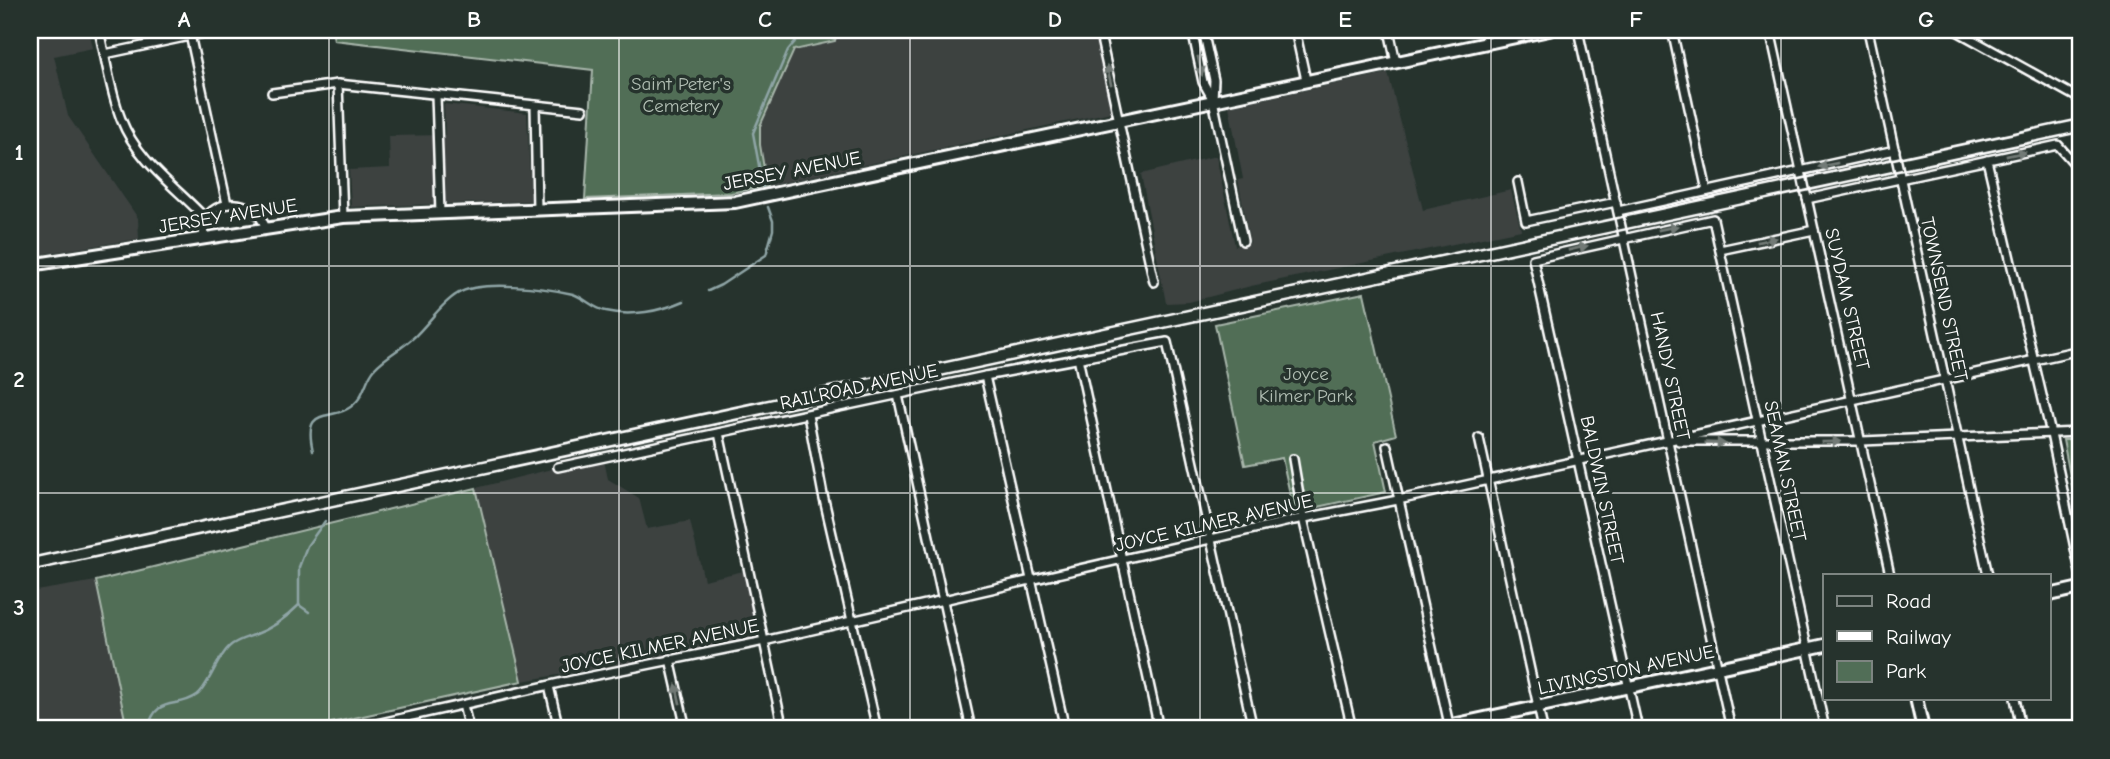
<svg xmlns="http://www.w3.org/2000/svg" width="2110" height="759" viewBox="0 0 2110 759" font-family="'Comic Neue',sans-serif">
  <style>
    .built { fill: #3c4241 }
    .green { fill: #516e57; stroke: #a8b6ab; stroke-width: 2 }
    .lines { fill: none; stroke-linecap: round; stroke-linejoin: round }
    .stream { stroke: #8fa5a6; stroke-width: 2.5 }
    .street-casing { stroke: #fff; stroke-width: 12 }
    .secondary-casing { stroke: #fff; stroke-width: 16 }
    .street { stroke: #26332d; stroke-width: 7 }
    .secondary { stroke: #26332d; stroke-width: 10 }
    .rail { stroke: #fff; stroke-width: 2.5 }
    .oneway { fill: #727a76 }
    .grid { fill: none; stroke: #fff; stroke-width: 2; stroke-opacity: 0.55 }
    .labels { text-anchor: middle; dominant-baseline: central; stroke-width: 7; stroke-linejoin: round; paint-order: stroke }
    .park-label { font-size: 19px; fill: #b1beb3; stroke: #26332d }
    .street-label { font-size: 19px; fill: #fff; stroke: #26332d }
    .neatline { fill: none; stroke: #fff; stroke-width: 2.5 }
    .grid-label { font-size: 23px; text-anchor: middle; font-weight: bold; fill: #fff }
  </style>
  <rect width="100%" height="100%" fill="#26332d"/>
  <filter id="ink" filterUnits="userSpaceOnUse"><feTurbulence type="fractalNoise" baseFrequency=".0143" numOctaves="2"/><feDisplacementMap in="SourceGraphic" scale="14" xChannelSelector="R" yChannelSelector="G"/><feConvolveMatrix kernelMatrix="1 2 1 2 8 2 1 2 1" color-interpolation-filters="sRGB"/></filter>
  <g filter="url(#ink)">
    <g class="built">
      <polygon points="30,30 89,30 93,48 54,56 68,116 138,218 139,239 30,256"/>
      <polygon points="837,30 1093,30 1111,112 767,186 760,145 760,126 794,50 835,41"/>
      <polygon points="1388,73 1423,210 1511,190 1521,230 1251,286 1189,302 1166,303 1141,174 1216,156 1235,246 1250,243 1238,180 1243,179 1229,106"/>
      <polygon points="444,104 527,113 531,201 351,207 349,170 390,168 389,136 445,135"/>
      <polygon points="603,456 608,479 639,498 647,529 690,521 704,580 748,570 764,640 522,681 476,488"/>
      <polygon points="96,581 127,729 30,729 30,592"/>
    </g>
    <g class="green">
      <polygon points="332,30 837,30 835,41 794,50 760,126 760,145 767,186 731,193 585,199 593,70 334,40"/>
      <polygon points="1364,293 1396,435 1375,441 1386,492 1294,512 1282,458 1245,465 1215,324"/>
      <polygon points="2063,440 2080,440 2080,490 2073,491"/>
      <polygon points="476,488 522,681 304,729 127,729 96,581"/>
    </g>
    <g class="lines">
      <g class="stream">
        <polyline points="763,187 753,133 788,50 805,30"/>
        <polyline points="708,291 721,285 766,255 773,230 773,221 768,207"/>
        <path d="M313,451C301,400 336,426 357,401C365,392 366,378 375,368C385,357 401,349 412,339C428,325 439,305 457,294C480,279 547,288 573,294C585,298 594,309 606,311C631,317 661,311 684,301"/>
        <polyline points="299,605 309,612"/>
        <path d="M148,729C156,694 177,710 197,695C208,688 217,657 230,646C237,640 246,638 254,635C271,629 286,618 299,605V567L307,546L325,521"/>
      </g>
      <g class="street-casing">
        <g id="street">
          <path d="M99,30C106,59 110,91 121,119C137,161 176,187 205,218"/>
          <polyline points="189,30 227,204"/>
          <polyline points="1099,30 1154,282"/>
          <polyline points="1192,30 1203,82 1213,100 1243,241"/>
          <polyline points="1203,30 1214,80 1213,99"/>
          <polyline points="1295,30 1306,80"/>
          <polyline points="1389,30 1396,63"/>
          <polyline points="1484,30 1487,44"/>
          <polyline points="1578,30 1731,729"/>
          <polyline points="1672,30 1707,191"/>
          <polyline points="1770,30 1890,575"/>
          <polyline points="1868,30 1988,575"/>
          <polyline points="1955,30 2080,99"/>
          <polyline points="105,54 218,30"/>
          <polyline points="338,84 343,217"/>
          <polyline points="272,93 338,84 583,110"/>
          <polyline points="436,95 440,213"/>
          <polyline points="535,105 537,210"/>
          <polyline points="1987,160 2051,434 2080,572"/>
          <polyline points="1518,182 1526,221 1616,202"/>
          <polyline points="1807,199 2058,145 2080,170"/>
          <polyline points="1618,211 1895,150"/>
          <path d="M203,238L205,218C224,195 255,201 266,228"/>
          <polyline points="1720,250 1814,230"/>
          <polyline points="1078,358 1159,729"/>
          <polyline points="985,376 1065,729"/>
          <polyline points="898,395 971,729"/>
          <polyline points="808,415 823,495 877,729"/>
          <polyline points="719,433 783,729"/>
          <polyline points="1479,438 1543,729"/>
          <polyline points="1679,441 1862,441 2080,432"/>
          <polyline points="1387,446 1450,729"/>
          <polyline points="1293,459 1303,518 1352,729"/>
          <polyline points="558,467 985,376 1167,342 1253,729"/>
          <polyline points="670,659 686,729"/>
          <polyline points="549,686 559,729"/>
          <polyline points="2015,698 2021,729"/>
          <polyline points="463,705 469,729"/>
          <polyline points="354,729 577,679 755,643 1294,520 1398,500 2080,350"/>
          <polyline points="1638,729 1533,259 1713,219 1825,729"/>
        </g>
      </g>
      <g class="secondary-casing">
        <g id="secondary">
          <polyline points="30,265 343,217 735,202 1549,30"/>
          <polyline points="2049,595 2080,588"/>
          <polyline points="1916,698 1923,729"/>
          <polyline points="1434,729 1825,645"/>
        </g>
      </g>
      <use href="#street" class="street"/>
      <use href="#secondary" class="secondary"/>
      <g class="rail">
        <polyline points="30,558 2080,119"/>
        <polyline points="30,571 2080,132"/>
      </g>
    </g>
    <defs><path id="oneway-solid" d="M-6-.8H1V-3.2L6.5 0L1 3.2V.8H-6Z" transform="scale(1.75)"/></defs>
    <g class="oneway">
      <use href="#oneway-solid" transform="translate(1200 66) rotate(78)"/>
      <use href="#oneway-solid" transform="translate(1109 75) rotate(-102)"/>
      <use href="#oneway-solid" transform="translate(2016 154) rotate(-12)"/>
      <use href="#oneway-solid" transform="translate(1828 165) rotate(168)"/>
      <use href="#oneway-solid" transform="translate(1668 228) rotate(-12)"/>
      <use href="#oneway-solid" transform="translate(1767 240) rotate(-12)"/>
      <use href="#oneway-solid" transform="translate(1578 248) rotate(-13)"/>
      <use href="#oneway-solid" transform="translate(1831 442) rotate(-1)"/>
      <use href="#oneway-solid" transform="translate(1715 443) rotate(2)"/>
      <use href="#oneway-solid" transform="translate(678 694) rotate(-102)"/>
    </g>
  </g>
  <path class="grid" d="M329,30V729M619,30V729M910,30V729M1200,30V729M1491,30V729M1781,30V729M30,266H2080M30,493H2080"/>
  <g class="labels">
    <g class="park-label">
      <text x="681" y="84">Saint Peter's<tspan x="681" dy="22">Cemetery</tspan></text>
      <text x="1306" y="374">Joyce<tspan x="1306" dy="22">Kilmer Park</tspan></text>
    </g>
    <g class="street-label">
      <text transform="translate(792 171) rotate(-11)">JERSEY AVENUE</text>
      <text transform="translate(228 216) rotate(-9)">JERSEY AVENUE</text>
      <text transform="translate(1847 299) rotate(77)">SUYDAM STREET</text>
      <text transform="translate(1944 299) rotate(78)">TOWNSEND STREET</text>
      <text transform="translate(1670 376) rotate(78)">HANDY STREET</text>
      <text transform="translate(859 387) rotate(-12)">RAILROAD AVENUE</text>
      <text transform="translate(1785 471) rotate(78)">SEAMAN STREET</text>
      <text transform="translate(1602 490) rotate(78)">BALDWIN STREET</text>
      <text transform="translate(1214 523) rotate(-13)">JOYCE KILMER AVENUE</text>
      <text transform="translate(660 646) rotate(-12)">JOYCE KILMER AVENUE</text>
      <text transform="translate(1626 670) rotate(-12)">LIVINGSTON AVENUE</text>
    </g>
  </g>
  <rect width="2110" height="759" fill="none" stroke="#26332d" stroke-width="77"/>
  <rect x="1823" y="574" width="228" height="126" fill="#26332d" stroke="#7d8581" stroke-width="2"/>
  <rect x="1837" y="596" width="35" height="10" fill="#26332d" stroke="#7d8581" stroke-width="2"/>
  <text x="1886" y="608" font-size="21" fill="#ffffff">Road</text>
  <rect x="1837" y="631" width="35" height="10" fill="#ffffff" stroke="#7d8581" stroke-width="2"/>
  <text x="1886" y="644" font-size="21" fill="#ffffff">Railway</text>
  <rect x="1837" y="661" width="35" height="21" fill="#516e57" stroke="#7d8581" stroke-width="2"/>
  <text x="1886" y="678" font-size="21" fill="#ffffff">Park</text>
  <rect x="38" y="38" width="2034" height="682" class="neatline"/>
  <g class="grid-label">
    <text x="184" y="27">A</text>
    <text x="474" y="27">B</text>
    <text x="765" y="27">C</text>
    <text x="1055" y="27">D</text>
    <text x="1345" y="27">E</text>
    <text x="1636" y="27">F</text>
    <text x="1926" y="27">G</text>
    <text x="19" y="160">1</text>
    <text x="19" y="387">2</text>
    <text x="19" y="615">3</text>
  </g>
</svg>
